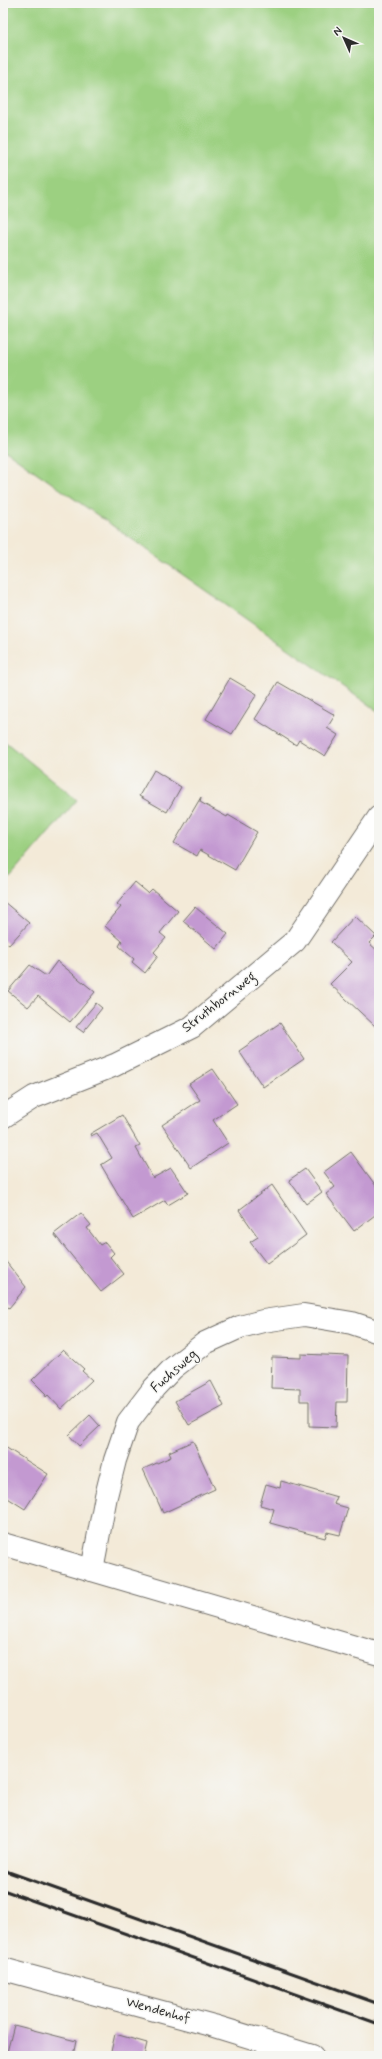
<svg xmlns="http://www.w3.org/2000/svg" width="382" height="2059" viewBox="0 0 382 2059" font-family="Mynerve,sans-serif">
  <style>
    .green { fill: #9cd081; stroke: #647e56 }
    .building { fill: #c399d1 }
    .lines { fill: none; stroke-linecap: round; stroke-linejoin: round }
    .street-casing { stroke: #716e68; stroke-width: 24 }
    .street { stroke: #fff; stroke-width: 22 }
    .rail { stroke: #2b2b2b; stroke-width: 3 }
    .labels { text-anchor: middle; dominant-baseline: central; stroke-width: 3; stroke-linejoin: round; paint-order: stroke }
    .street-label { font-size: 14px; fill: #2b2b2b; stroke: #f6f6f2 }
  </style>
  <rect width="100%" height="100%" fill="#f6f6f2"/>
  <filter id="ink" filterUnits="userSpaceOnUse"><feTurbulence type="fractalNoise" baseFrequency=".025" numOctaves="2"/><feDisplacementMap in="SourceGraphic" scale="8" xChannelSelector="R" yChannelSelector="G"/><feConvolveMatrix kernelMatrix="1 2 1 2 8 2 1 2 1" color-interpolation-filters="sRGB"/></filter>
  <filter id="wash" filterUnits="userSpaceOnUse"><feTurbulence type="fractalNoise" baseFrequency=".012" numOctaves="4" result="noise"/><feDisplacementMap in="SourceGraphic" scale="16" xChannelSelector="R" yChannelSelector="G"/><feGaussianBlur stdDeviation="0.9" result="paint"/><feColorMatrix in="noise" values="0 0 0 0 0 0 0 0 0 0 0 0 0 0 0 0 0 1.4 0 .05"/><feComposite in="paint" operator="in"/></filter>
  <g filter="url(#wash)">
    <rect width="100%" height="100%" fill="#f3ead8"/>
    <g class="green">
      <polygon points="3,3 379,3 379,712 3,449"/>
      <polygon points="3,740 77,800 10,878 3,872"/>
    </g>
    <g id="blocks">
      <g class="building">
        <polygon points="230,678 257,694 232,734 206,719"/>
        <polygon points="278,682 335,715 327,728 338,735 325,756 299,740 296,745 255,719"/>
        <polygon points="154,770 181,787 167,812 139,796"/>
        <polygon points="201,797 200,802 227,817 228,815 257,832 235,870 200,850 197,856 174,843"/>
        <polygon points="135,882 148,893 152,889 178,911 160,933 166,938 154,952 158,956 145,973 132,962 134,959 119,946 122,941 105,926 121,907 117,904"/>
        <polygon points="3,901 29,923 9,945 3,940"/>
        <polygon points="195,907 228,934 216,949 183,921"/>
        <polygon points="355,916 376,936 369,943 379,952 379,1021 375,1026 330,984 352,962 331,942"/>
        <polygon points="57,961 95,992 70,1022 38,996 28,1007 8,991 30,965 46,976"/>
        <polygon points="96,1003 102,1008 83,1032 76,1027"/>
        <polygon points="280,1023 304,1059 263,1087 239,1051"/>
        <polygon points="213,1069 237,1104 213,1120 228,1143 191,1168 162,1125 200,1100 189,1084"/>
        <polygon points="122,1115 140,1146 136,1148 153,1178 171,1168 188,1193 168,1205 165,1200 133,1219 101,1165 112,1158 97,1133 91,1136 90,1134"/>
        <polygon points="351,1152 379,1190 379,1212 354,1231 326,1194 335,1187 324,1172"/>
        <polygon points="305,1169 322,1192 306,1204 289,1180"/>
        <polygon points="272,1185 306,1235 267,1264 250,1242 258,1237 239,1210"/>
        <polygon points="81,1213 91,1225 87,1228 100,1245 105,1242 114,1253 110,1257 124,1274 101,1292 54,1234"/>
        <polygon points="3,1258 26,1287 9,1308 3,1303"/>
        <polygon points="63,1350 84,1369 82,1371 92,1380 61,1409 48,1395 46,1397 45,1395 46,1394 32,1380"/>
        <polygon points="301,1354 348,1356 347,1402 337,1402 336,1427 309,1426 309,1401 300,1401 300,1389 271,1388 272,1357 301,1358"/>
        <polygon points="211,1381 224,1406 189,1425 175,1401"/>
        <polygon points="90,1415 100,1426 79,1446 69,1435"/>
        <polygon points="193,1441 215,1489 163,1513 143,1469 171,1457 169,1452"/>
        <polygon points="5,1447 48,1474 25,1509 3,1495 3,1450"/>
        <polygon points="281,1481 337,1497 334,1504 348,1508 340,1535 327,1532 325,1538 270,1523 274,1509 260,1505 266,1484 280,1488"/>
        <polygon points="14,2025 76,2041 73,2056 6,2056"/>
        <polygon points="115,2034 147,2043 144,2056 110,2056"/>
      </g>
    </g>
  </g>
  <g filter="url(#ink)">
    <use href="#blocks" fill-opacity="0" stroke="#716e68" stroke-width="1"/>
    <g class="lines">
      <g class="street-casing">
        <g id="street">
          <polyline points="3,1117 34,1097 115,1065 192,1027 295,941 379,817"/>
          <polyline points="3,1544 379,1654"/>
          <polyline points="92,1570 106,1496 115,1460 128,1422 154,1388 173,1368 205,1343 240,1327 263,1321 304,1315 352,1323 379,1332"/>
          <polyline points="3,1969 214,2026 312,2056"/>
        </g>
      </g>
      <use href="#street" class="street"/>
      <g class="rail">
        <polyline points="3,1870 379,2004"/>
        <polyline points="3,1890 379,2024"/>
      </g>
    </g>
  </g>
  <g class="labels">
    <g class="street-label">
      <text transform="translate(219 1002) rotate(-38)">Struthbornweg</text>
      <text transform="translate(174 1371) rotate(-42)">Fuchsweg</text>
      <text transform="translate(158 2010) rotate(15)">Wendenhof</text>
    </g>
  </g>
  <rect width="382" height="2059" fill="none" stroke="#f6f6f2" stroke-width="16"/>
  <g transform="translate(344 38) rotate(315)" stroke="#f6f6f2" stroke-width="3" paint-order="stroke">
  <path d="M0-3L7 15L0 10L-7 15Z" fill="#2b2b2b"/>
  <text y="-6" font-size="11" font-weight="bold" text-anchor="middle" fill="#2b2b2b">N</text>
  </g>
</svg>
